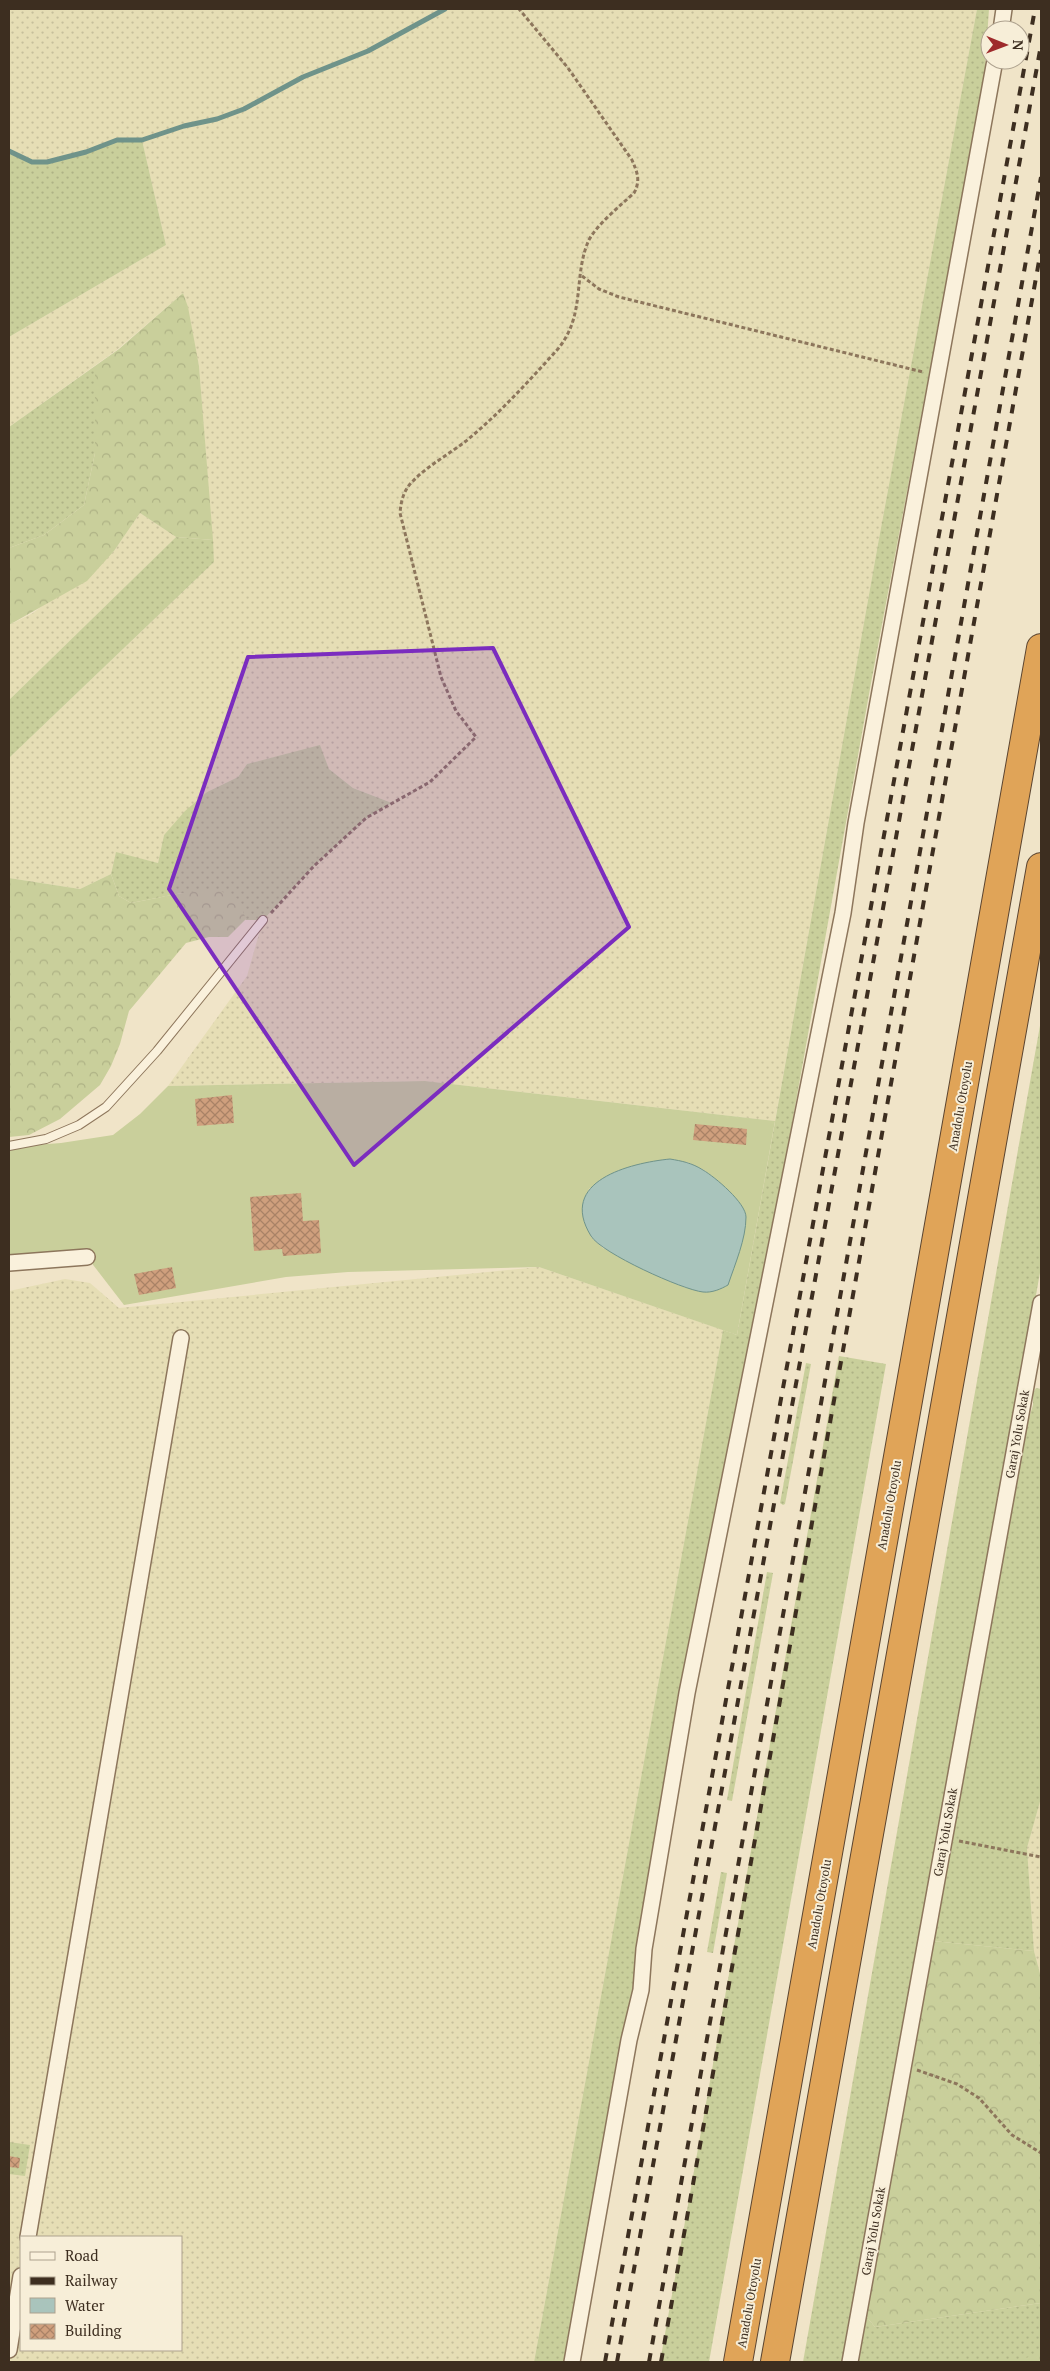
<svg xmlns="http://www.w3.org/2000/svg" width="1050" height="2371" viewBox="0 0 1050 2371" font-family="'PT Serif',serif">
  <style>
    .farmland { fill: url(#farmland-dots); fill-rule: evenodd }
    .grass { fill: url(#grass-dots) }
    .forest { fill: url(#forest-crowns) }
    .garden { fill: #c9cf9b; fill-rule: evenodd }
    .water { fill: #a9c4bc; stroke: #6f938a }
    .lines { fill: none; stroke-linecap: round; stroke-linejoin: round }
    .stream { stroke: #6f938a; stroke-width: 5 }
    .building { fill: url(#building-cross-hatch) }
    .service-casing { stroke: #8d765c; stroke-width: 10 }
    .minor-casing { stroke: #8d765c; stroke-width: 18 }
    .motorway-casing { stroke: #5b4430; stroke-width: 30 }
    .path { stroke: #8d765c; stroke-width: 3; stroke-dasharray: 4 2.5; stroke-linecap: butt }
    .service { stroke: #faf1dc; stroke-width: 8 }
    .minor { stroke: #faf1dc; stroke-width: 15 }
    .motorway { stroke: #e0a458; stroke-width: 28 }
    .rail { stroke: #3d2e20; stroke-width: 4; stroke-dasharray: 9 9; stroke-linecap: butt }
    .marked { fill: #7b2cbf; fill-opacity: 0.2; stroke: #7b2cbf; stroke-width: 4; stroke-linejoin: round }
    .labels { text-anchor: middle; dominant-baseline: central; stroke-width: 4; stroke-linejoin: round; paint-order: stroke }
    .street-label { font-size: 12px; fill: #3d2e20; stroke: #f7eed8 }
  </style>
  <defs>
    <pattern id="farmland-dots" width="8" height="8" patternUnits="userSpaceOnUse" patternTransform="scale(1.25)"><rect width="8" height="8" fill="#e6deb5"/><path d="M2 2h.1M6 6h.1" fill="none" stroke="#c6bf9b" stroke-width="1.8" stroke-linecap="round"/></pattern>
    <pattern id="grass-dots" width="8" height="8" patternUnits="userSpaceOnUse" patternTransform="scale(1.25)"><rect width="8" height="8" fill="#c9cf9b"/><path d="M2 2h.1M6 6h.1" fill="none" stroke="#aeb285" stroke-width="1.8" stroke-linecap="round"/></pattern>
    <pattern id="forest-crowns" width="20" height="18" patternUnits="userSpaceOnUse" patternTransform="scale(1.25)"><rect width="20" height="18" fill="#c9cf9b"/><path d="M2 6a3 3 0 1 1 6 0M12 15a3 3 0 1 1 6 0" fill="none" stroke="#aeb285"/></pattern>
    <pattern id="building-cross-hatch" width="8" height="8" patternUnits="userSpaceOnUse" patternTransform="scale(1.25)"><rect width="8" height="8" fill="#cf9f7d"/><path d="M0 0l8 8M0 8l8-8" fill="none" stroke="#a98266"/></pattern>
  </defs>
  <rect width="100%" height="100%" fill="#f0e4c8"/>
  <g class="farmland">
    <polygon points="9,9 977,9 878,544 775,1121 425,1081 168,1086 247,976 263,920 314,866 366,818 392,803 353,788 329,769 320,746 247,764 238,777 207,792 164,835 158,863 116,853 111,874 80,889 9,878 9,758 214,562 199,366 183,293 118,349 9,427 9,337 166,245 142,140 117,140 86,152 47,162 32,162 9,151"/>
    <polygon points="140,513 176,537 9,700 9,625 33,613 114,551"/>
    <path d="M539,1267L723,1330L534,2362H9V1291L65,1279L90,1283L119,1308ZM21,2237H181V2350H21Z"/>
    <polygon points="1041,1797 1041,1977 1034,1951 1027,1848"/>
  </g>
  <g class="grass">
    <polygon points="977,9 989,9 984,82 871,683 753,1341 566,2362 534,2362 723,1330 737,1335 878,544"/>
    <path d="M117,140H142L166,245L9,337V151C16,154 26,161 34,162C59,165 94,149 117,140Z"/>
    <polygon points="95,366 95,453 84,505 44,535 9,548 9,427"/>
    <polygon points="176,537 213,540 214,562 9,758 9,700"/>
    <polygon points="320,745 329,769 353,788 392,803 366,818 314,866 263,920 245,920 246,919 182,893 131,903 119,896 111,874 116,852 158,863 164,835 185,811 207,792 238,777 247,764"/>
    <polygon points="1041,1020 1041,1267 846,2362 803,2362"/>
    <polygon points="839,1356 886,1364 709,2362 660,2362"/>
    <polygon points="806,1363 811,1364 785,1504 783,1505 780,1503"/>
    <polygon points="1036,1388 1041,1389 1041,1798 1027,1848 1034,1951 933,1941 1025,1431 1033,1405 1033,1393"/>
    <polygon points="767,1572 773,1573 732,1801 727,1800"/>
    <polygon points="721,1872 727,1873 713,1953 707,1952"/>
    <polygon points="9,2142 30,2145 25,2176 9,2174"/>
    <polygon points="1041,2303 1041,2362 858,2362 865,2315 875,2327"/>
  </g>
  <g class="forest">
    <polygon points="183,293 188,307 199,366 213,540 176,537 140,513 114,551 87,581 9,625 9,548 44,535 84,505 95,453 95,366 119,349"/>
    <polygon points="111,874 119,896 131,903 182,893 216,889 238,899 246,919 228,937 209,937 186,943 129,1011 120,1044 111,1066 100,1085 60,1119 29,1135 9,1137 9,878 80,889"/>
    <polygon points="933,1941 1034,1951 1041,1977 1041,2303 875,2327 865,2315"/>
    <polygon points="1041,2346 1041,2362 1025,2362 1023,2359 1037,2354"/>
  </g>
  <path class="garden" d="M425,1081L775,1121L737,1335L539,1267L348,1272L286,1277L124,1305L87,1257L9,1263V1147L61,1143L113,1135L140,1114L168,1086ZM687,1162L704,1170L731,1193L686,1288L603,1248L591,1237L583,1207L589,1189L615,1172Z"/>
  <path class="water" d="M670,1159C682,1161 692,1163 703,1170C715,1177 746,1203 746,1217C746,1239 735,1264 728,1285C721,1289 712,1293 703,1292C683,1290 601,1253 591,1236C557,1181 630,1163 670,1159Z"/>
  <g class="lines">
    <polyline class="stream" points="9,151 32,162 47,162 86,152 117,140 142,140 184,126 217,119 244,109 303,77 368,51 445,9"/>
  </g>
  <g class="building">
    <polygon points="232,1095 234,1123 197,1126 195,1099"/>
    <polygon points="695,1124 747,1129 746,1145 693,1140"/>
    <polygon points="301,1193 303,1221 319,1220 321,1253 283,1256 282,1249 254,1251 250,1197"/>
    <polygon points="172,1267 176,1288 139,1295 134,1274"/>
    <polygon points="9,2156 20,2158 19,2168 9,2167"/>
  </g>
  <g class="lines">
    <g class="service-casing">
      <polyline id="service" points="9,1146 46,1139 79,1125 106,1107 157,1051 263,920"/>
    </g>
    <g class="minor-casing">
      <g id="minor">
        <polyline points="1001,30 1004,9"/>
        <polyline points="9,1263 87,1257"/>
        <polyline points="28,2237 181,1338"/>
        <polyline points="9,2350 21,2276"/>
        <polyline points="572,2362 629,2040 641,1990 644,1949 687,1693 843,913 856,823 995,60"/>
        <polyline points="850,2362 1041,1303"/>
      </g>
    </g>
    <g class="motorway-casing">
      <g id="motorway">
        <polyline points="738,2362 1041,648"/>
        <polyline points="775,2362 1041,867"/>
      </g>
    </g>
    <g class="path">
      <polyline points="582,276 599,289 619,297 923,372"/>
      <path d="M271,913L314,866L366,818L430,782L476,737L456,711L441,677L400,513C401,502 403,491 412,482C427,466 448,455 466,441C499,414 528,382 557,350C586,316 573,278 588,242C595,226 621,205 634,193C641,180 637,172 632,160L568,68L519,9"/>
      <polyline points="959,1841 1041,1857"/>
      <polyline points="917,2070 957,2084 979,2098 1012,2135 1041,2153"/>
    </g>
    <use href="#service" class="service"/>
    <use href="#minor" class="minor"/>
    <use href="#motorway" class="motorway"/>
    <g class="rail">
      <polyline points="605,2362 1035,9"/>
      <polyline points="617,2362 1041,45"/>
      <polyline points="649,2362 1041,177"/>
      <polyline points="661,2362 1041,250"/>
    </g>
  </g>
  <path class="marked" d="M493,648L629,927L354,1165L169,889L248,657Z"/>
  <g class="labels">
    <g class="street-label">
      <text transform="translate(960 1106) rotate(-80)">Anadolu Otoyolu</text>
      <text transform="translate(1017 1434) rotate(-80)">Garaj Yolu Sokak</text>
      <text transform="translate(889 1505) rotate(-80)">Anadolu Otoyolu</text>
      <text transform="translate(945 1832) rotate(-80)">Garaj Yolu Sokak</text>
      <text transform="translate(819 1904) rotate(-80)">Anadolu Otoyolu</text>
      <text transform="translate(873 2231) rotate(-80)">Garaj Yolu Sokak</text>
      <text transform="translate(749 2303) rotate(-80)">Anadolu Otoyolu</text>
    </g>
  </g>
  <rect width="1050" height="2371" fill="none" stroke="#3d2e20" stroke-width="20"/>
  <rect x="20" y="2236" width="162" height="115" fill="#f7eed8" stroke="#ada18e"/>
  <rect x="30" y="2252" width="25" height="8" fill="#faf1dc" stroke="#ada18e"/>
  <text x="65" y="2261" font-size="15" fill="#3d2e20">Road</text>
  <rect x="30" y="2277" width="25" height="8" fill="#3d2e20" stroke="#ada18e"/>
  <text x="65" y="2286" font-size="15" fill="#3d2e20">Railway</text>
  <rect x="30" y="2298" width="25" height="15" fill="#a9c4bc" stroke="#ada18e"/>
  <text x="65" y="2311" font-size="15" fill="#3d2e20">Water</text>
  <rect x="30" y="2324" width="25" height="15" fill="url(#building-cross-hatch)" stroke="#ada18e"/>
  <text x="65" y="2336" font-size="15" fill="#3d2e20">Building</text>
  <g transform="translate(1005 45) rotate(91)"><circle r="24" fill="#f7eed8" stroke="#ada18e"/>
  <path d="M0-4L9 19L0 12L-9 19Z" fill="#9e2a2b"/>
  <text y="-8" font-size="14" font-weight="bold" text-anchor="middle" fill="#3d2e20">N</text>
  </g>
</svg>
